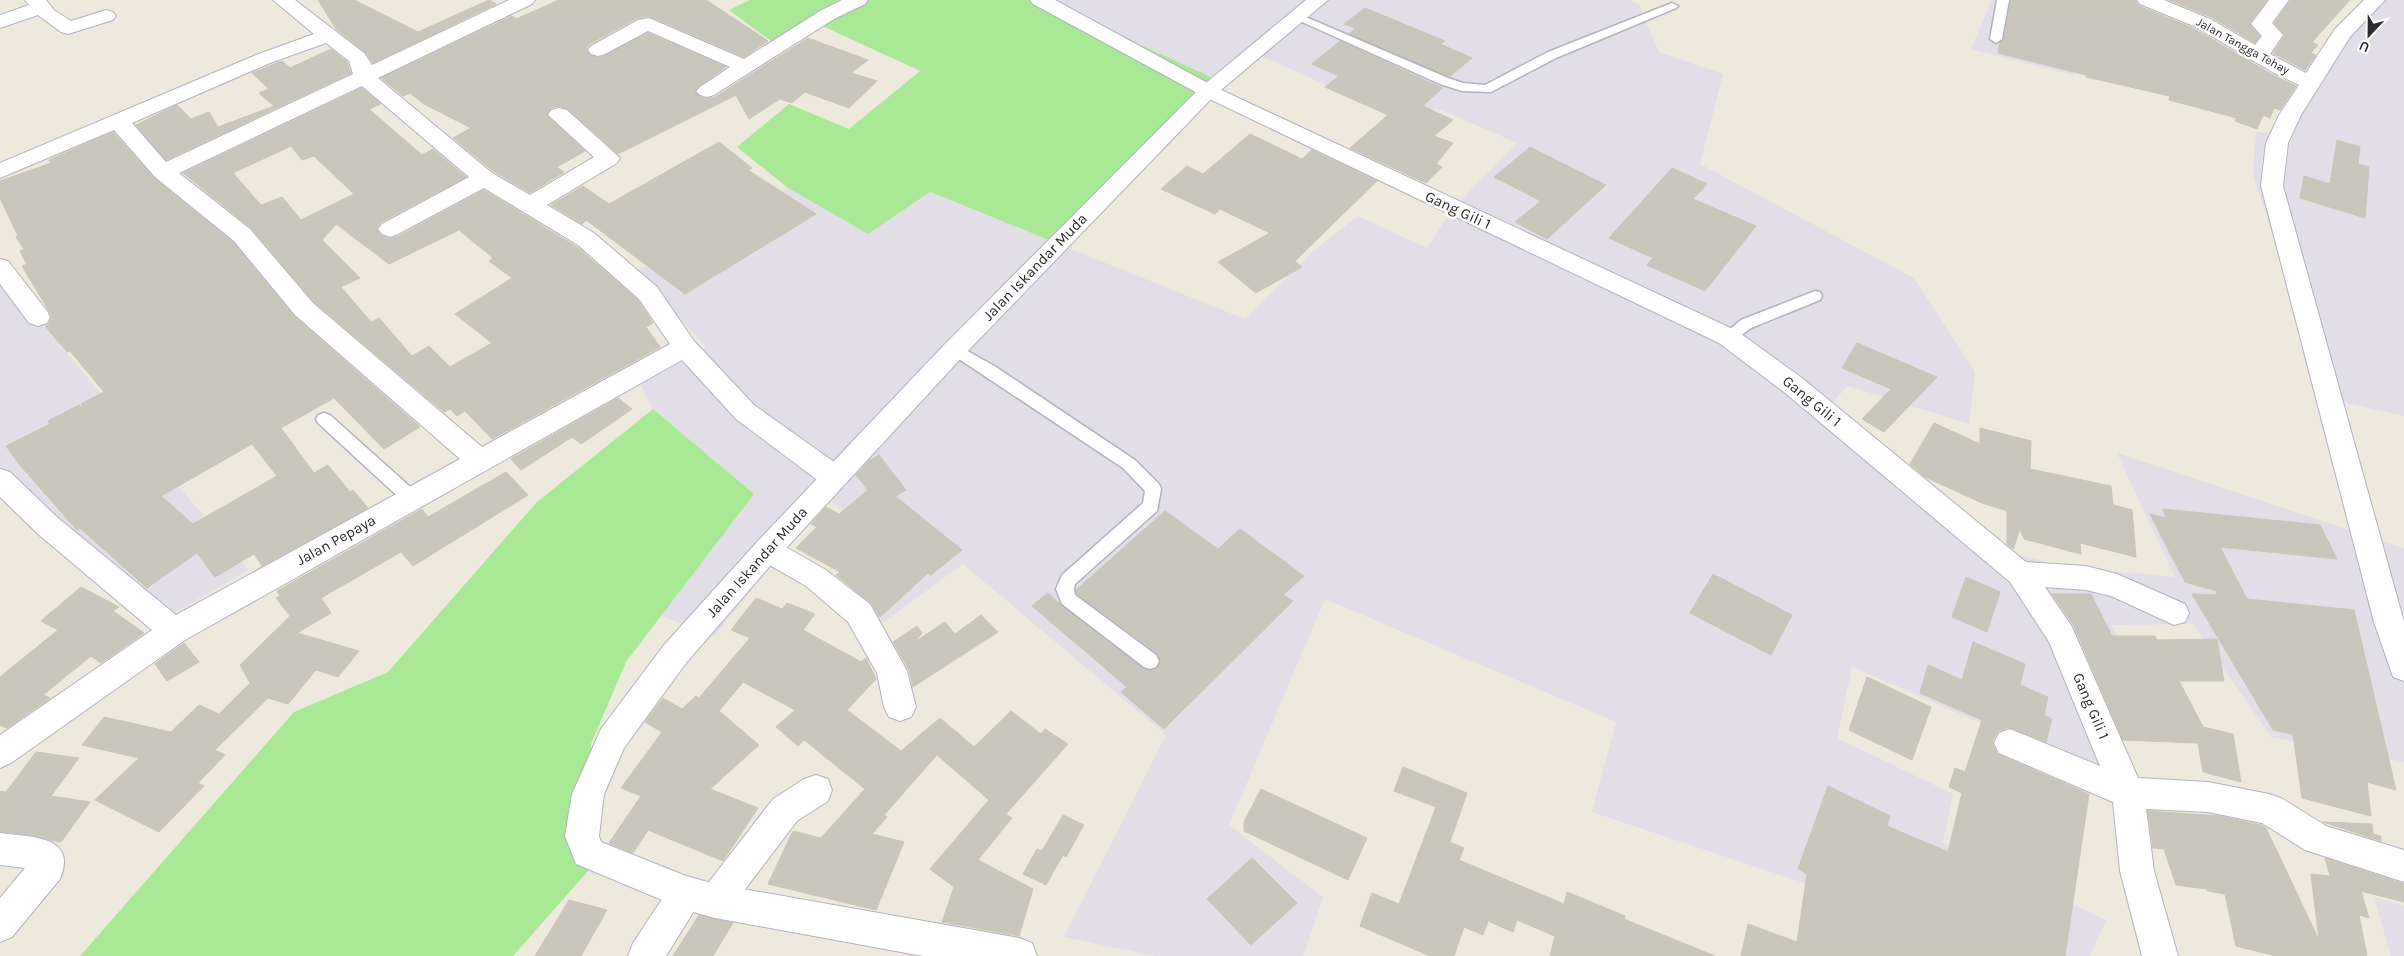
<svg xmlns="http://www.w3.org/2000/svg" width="2404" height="956" viewBox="0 0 2404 956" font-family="Karla,sans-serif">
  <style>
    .industrial { fill: #e1dee7 }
    .green { fill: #a9e996 }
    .building { fill: #c9c7bb; stroke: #cac5b6; fill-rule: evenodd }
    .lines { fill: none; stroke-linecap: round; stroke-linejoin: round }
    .lane-casing { stroke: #b1b2c0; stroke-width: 3 }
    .street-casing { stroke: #b1b2c0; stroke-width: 2 }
    .secondary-casing { stroke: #b1b2c0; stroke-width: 2 }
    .lane { fill: #fff; fill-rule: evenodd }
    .street { fill: #fff; fill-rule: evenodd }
    .secondary { fill: #fff; fill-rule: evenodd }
    .labels { text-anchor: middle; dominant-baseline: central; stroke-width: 5; stroke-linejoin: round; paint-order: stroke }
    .far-street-label { font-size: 12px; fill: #2c2c2c; stroke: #fff }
    .street-label { font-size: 15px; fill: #2c2c2c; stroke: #fff }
  </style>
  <rect width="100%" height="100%" fill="#eee9dd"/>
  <g class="industrial">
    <polygon points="1042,0 1630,0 1639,4 1659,52 1723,74 1700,164 1914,278 1975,372 1969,424 1848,386 1830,405 2005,551 2060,566 2175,577 2117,453 2404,548 2404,762 2271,737 2193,624 2111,625 2139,678 2088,680 2117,782 1852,667 1837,738 1953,794 1943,842 2106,920 2090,956 1851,956 1855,900 1592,812 1616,722 1325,599 1229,825 1323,897 1303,956 1156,956 1064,937 1166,735 963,564 877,627 838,603 895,549 825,497 715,636 661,616 754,494 653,409 639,382 706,347 637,271 788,188 868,234 929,192 1245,319 1313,251 1358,216 1427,248 1452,209 1517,143 1436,108 1413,123 1245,49 1211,77"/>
    <polygon points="1992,0 2085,0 2074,75 1971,49"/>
    <polygon points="2382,0 2404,0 2404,416 2328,399 2253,175 2256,132 2278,133 2338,31"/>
    <polygon points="0,267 44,326 249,570 170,615 0,476"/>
    <polygon points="2374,897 2404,905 2404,956 2391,956"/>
  </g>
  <g class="green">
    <polygon points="750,0 1042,0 1211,77 1061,245 930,192 868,234 788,188 737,147 789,104 849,129 920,71 814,22 774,43 729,10"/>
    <polygon points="653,409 754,494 626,662 591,744 596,862 513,956 80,956 294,712 388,672 537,502"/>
  </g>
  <g class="building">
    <polygon points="318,0 354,0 418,32 489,0 496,4 373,63 365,52 336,29"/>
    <polygon points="559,0 706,0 768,41 744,57 649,16 637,18 590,44 586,49 590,55 599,58 648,33 726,67 695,90 699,96 706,99 715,97 808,38 868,60 851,73 877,81 849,108 805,92 792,103 780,99 749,119 736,95 618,154 568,109 559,106 551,108 547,116 585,151 557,167 564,172 530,193 493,171 453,138 471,128 424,104 410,93 403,96 381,78 512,16 516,19"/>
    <polygon points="2011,0 2135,0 2139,6 2195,29 2273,75 2296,86 2280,110 2274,108 2270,118 2263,115 2257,129 2235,121 2237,118 2169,100 2170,96 2086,77 2086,75 1998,53 2000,42 2004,39"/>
    <polygon points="2169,0 2267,0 2249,24 2260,36 2255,43 2211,17"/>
    <polygon points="2291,0 2350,0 2312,42 2318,45 2311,53 2316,55 2305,70 2273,53 2285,35 2274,23"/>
    <polygon points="1365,8 1445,41 1440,44 1472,58 1449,77 1349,34 1355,28 1344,24"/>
    <polygon points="1340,41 1442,88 1423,106 1453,120 1434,136 1453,143 1436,164 1442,167 1426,183 1350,148 1388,115 1325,87 1339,76 1312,64"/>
    <polygon points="331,49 347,62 351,73 166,160 136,125 177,105 191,119 209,112 218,127 274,106 259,93 269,89 252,73 282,61 290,68"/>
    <path d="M362,88L381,104L369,109L422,155L433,149L466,177L381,222L376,229L381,235L389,239L399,236L484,190L577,247L638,300L653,323L646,327L660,347L492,439L465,411L457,416L450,409L444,412L314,302L251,228L183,173ZM291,146L302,160L314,156L354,194L301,220L282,197L261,205L233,173ZM336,224L389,264L459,230L493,258L489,261L512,278L455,314L492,343L450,367L429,346L412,356L379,318L371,322L341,287L360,278L322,240Z"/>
    <path d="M113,132L154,178L233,242L294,316L420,427L384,449L334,398L281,428L314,473L328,465L350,492L353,490L368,508L262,566L254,554L215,577L197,553L147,588L80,528L77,530L18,463L6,446L50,424L48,421L79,405L85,411L81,404L104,392L70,351L67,352L45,326L49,324L52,316L22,266L27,264L20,251L24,249L16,237L18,236L0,198V181L51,163L49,160ZM252,444L277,476L193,524L161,496Z"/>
    <polygon points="1250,134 1302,159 1312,150 1377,181 1295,261 1302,267 1256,293 1218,262 1270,233 1220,209 1215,214 1161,189 1187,166 1203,174"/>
    <polygon points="2337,140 2360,147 2358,164 2369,167 2365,218 2300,198 2304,176 2330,184"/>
    <polygon points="719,142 752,168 748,170 816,214 685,294 586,220 582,224 551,205 583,186 609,204"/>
    <polygon points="1530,147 1606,185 1547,239 1515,222 1541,201 1494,177"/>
    <polygon points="1672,168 1707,184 1693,199 1756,226 1705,291 1647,265 1653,258 1609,238"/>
    <polygon points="1857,343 1937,377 1884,432 1862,419 1891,389 1842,368"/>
    <polygon points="618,398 632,409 581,444 572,437 521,470 511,459"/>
    <polygon points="1934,423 1980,444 1980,428 2031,441 2030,469 2111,486 2113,505 2132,510 2136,557 2080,543 2081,554 2024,539 2020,529 2013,549 2007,544 2007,511 1982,503 1925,477 1910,464"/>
    <polygon points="879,455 906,490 895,496 962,550 931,575 928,573 880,617 871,603 836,575 840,572 796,548 817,527 811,524 826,507 839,514 868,490 856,475 870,460"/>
    <polygon points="506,472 528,495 413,566 401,552 321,598 331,613 297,633 359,651 338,677 316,670 288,704 268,698 215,750 225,755 198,783 204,786 159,832 95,800 139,758 82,745 104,717 171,732 199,705 219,714 250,683 240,665 290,616 276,598 280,596 277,591 422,509 428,517"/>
    <polygon points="2163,509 2320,525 2337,559 2220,547 2247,599 2354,610 2396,790 2367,782 2371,816 2302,798 2293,734 2273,730 2192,594 2216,595 2217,591 2185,582 2150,514 2166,518"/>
    <polygon points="1165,511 1218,549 1240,529 1304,576 1283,595 1293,601 1164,729 1121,692 1127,687 1032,606 1048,593 1061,605 1143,668 1149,671 1157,669 1161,662 1157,653 1077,594 1076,590"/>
    <polygon points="1713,574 1792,615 1771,655 1690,613"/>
    <polygon points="1966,577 2000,592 1987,632 1952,617"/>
    <polygon points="81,587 119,607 113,611 144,633 101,663 91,656 43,695 50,698 7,728 0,725 0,677 58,630 41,621"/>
    <polygon points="2052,594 2091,594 2112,636 2155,636 2157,640 2217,639 2224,681 2179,681 2203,727 2233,734 2241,782 2203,772 2198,743 2123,740 2074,626"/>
    <polygon points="756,598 782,609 787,603 815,614 803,630 861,662 866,658 876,679 847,710 901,751 940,718 974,747 1011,711 1041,734 1045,729 1068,744 1006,814 1012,818 978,860 1033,889 1019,936 942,922 954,887 930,869 989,800 937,755 884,815 887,817 872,834 904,842 876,910 768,884 793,831 821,838 865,789 804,740 798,746 776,727 795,710 743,682 719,711 759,745 710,789 758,808 723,861 648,830 633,853 609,843 641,796 621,788 662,732 645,722 663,698 682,709 696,696 699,698 750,638 731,630"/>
    <polygon points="981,615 998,632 913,687 909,670 893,642 917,626 922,633 915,642 945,622 955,634"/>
    <polygon points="1973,642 2025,664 2020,685 2048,697 2044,715 2052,719 2046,742 2009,727 1998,731 1992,742 1997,754 2089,794 2065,956 1741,956 1748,924 1797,942 1807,874 1798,869 1828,786 1890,816 1887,826 1948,852 1962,793 1949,787 1955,768 1965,772 1982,720 1920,693 1928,665 1962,680"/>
    <polygon points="184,643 199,662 167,681 155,664"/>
    <polygon points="1867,677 1931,707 1912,760 1849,730"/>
    <polygon points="36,752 79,758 51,796 90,802 61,842 0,831 0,791 6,792"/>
    <polygon points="1403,767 1467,793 1450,842 1464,848 1459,860 1564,904 1567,892 1625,916 1624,919 1715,956 1550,956 1555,936 1517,920 1513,932 1488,921 1483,935 1464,927 1454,956 1430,956 1360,926 1372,893 1399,904 1436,807 1394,791"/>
    <polygon points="1261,789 1367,838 1348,880 1244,831 1244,822"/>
    <polygon points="2148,811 2220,816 2261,825 2266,828 2319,940 2311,874 2330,876 2325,858 2404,884 2404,902 2361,891 2369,918 2359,915 2367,956 2276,956 2236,946 2225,894 2208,891 2207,889 2176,885 2164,849 2153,848"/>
    <polygon points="1063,815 1084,825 1066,857 1063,855 1046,885 1023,874 1037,849 1042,851"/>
    <polygon points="2323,822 2372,824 2373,834 2381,836 2381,841"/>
    <polygon points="1252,858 1297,903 1251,945 1207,899"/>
    <polygon points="569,900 607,910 581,956 535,956"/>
    <polygon points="699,915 733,923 713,956 673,956"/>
  </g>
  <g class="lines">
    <g class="lane-casing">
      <g id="lane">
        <polygon points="1997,0 2009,0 2002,39 1996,43 1990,39"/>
        <polygon points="1672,3 1678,6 1676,8 1556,58 1491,92 1462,91 1440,84 1291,17 1297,13 1301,15 1448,78 1463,83 1485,85 1548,52"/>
        <polygon points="1815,291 1820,292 1822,296 1820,300 1751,328 1733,341 1723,341 1721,337 1741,320"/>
        <polygon points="955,344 996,367 1135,460 1159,484 1161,489 1157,511 1075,584 1074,589 1075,595 1156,655 1159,661 1156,667 1150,669 1144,667 1062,604 1056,589 1062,575 1143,503 1145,491 1123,468 950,353 948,349 950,345"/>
        <polygon points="324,413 330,415 417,493 419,498 417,503 411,504 405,503 318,423 316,419 318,415"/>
      </g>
    </g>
    <g class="street-casing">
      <g id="street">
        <polygon points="25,0 46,0 54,10 71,21 106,10 113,12 116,16 113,20 68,34 61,32 38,15 0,28 0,15 29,5"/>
        <path d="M273,0H295L364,53L372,65L509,0H535L532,4L378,78L492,173L530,195L594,157L548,115L551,110L559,108L567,110L620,158L617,163L547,205L594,233L657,287L694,341L754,405L844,469L848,477L844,485L834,488L824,485L736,419L682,360L185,640L11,763L0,768V735L152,630L38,534L0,497V469L10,472L58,518L176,615L460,459L295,315L234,241L155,177L114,130L0,178V163L256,55L314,34ZM326,43L349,61L353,74L166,162L132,123L270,63ZM362,86L469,177L382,224L378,229L382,234L390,237L398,234L484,188L578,245L639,299L670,344L482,447L313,303L250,229L179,173Z"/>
        <polygon points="842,0 868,0 865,4 834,19 714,95 707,97 700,95 696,91 700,87 730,67 648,31 605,54 598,56 591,54 588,50 591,46 638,20 649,18 744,59 820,11"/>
        <polygon points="1030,0 1055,0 1215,87 1737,331 1802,378 2026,562 2086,566 2117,574 2185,604 2189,613 2185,622 2174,625 2111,596 2086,590 2045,587 2072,627 2138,778 2208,782 2269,794 2281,798 2326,826 2404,850 2404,882 2305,850 2262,823 2208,812 2146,809 2154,871 2178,956 2142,956 2120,871 2113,802 1999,753 1994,743 1999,733 2010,729 2100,766 2049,642 2010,582 1784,392 1719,343 1201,95 1033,4"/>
        <polygon points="2137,0 2164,0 2210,19 2255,45 2262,36 2251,24 2269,0 2289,0 2272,23 2283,35 2270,54 2306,73 2335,29 2364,0 2385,0 2350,37 2301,115 2288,143 2283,186 2404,622 2404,681 2393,677 2374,622 2261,186 2266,143 2279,115 2299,85 2274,73 2196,27 2140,4"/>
        <polygon points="0,259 8,261 47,311 50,317 47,323 38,326 29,323 0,284"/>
        <polygon points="767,538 777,542 826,570 870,604 907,671 916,707 911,717 900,721 889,717 884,707 877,673 848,622 806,586 757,558 753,550 757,542"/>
        <polygon points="816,775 828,779 832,790 828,801 797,821 727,913 715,918 703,913 699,903 666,956 628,956 633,943 674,881 686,876 698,881 702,891 773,799 804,779"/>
        <path d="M0,833C29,837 79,835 60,879L12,937L0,942V898L25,868L0,865Z"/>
      </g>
    </g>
    <g class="secondary-casing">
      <polygon id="secondary" points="1306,0 1328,0 1215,95 964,355 777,558 686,663 624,748 604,794 599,836 601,842 686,876 715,884 1019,938 1032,943 1037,956 923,956 715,918 686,910 576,864 565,836 572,794 601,729 664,645 757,542 946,343 1201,87"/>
    </g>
    <use href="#lane" class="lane"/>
    <use href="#street" class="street"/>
    <use href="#secondary" class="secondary"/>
  </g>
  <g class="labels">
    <g class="far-street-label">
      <text transform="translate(2243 46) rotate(29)">Jalan Tangga Tehay</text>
    </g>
    <g class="street-label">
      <text transform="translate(1458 210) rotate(25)">Gang Gili 1</text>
      <text transform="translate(1035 267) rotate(-46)">Jalan Iskandar Muda</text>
      <text transform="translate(1812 401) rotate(39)">Gang Gili 1</text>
      <text transform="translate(336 540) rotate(-29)">Jalan Pepaya</text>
      <text transform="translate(757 562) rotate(-48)">Jalan Iskandar Muda</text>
      <text transform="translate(2091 706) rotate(67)">Gang Gili 1</text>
    </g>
  </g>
  <g transform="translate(2369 35) rotate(202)" stroke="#ffffff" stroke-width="4" paint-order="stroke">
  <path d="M0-4L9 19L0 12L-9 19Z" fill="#2c2c2c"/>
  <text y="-8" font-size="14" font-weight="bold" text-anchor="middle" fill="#2c2c2c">U</text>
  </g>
</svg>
